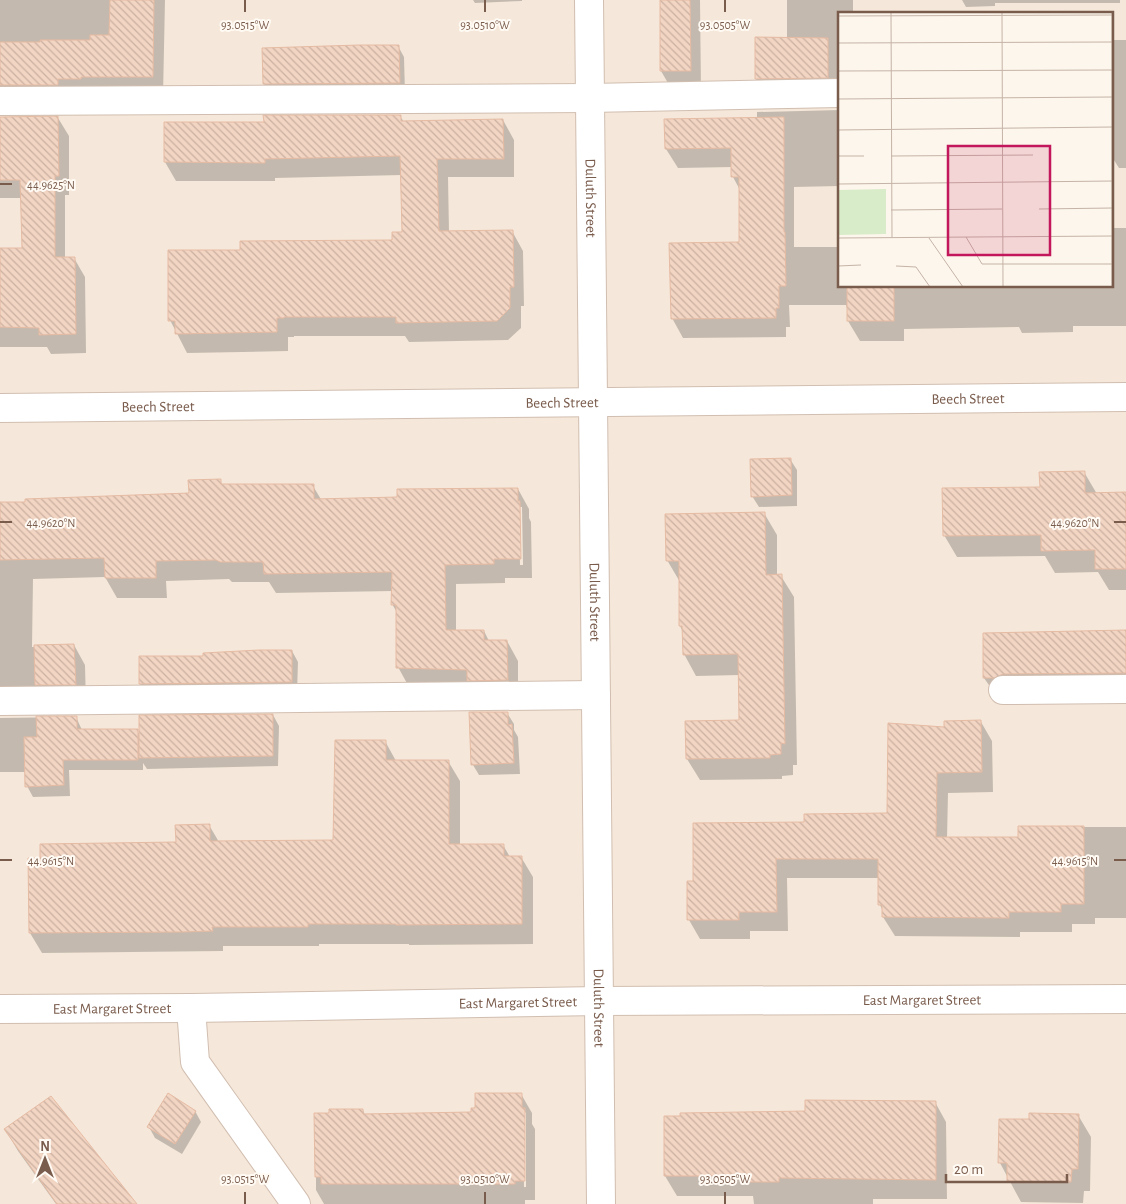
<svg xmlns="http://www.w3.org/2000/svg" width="1126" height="1204" viewBox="0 0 1126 1204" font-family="'Alegreya Sans',sans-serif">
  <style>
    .residential { fill: #f5e8da; fill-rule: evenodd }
    .shadow { fill: #0003; fill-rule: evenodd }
    .building { fill: url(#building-back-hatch); stroke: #e6bba3 }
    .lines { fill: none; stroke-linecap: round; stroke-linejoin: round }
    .minor-casing { stroke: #d1beb0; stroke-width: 30 }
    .minor { stroke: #fff; stroke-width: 28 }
    .ticks { fill: none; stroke: #7a5c4d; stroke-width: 2 }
    .labels { text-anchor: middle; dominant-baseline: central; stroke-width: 4; stroke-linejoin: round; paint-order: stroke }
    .street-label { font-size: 15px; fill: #7a5c4d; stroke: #fffaf3 }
    .inset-road { fill: none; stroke: #c5b3a7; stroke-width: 1 }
    .view { fill: #c2185b; fill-opacity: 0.15; stroke: #c2185b; stroke-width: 2.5 }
    .inset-edge { fill: none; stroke: #7a5c4d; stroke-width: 2.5 }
    .ticks-label { font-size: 12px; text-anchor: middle; fill: #7a5c4d; stroke: #fffaf3; stroke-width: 4; stroke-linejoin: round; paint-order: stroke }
  </style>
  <defs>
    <pattern id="building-back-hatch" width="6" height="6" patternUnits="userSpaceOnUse" patternTransform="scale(1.25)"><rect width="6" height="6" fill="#f3d5c3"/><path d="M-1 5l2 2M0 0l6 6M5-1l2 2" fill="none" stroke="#cab0a1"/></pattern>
  </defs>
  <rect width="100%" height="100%" fill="#fdf6ec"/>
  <path class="residential" d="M0,0H1126V1204H0ZM840,14H1112V286H840Z"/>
  <g class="shadow">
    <polygon points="0,0 165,0 163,96 0,109"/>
    <polygon points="473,0 522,0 522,1 475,3"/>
    <polygon points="661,0 700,0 701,90 672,90 661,71"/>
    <polygon points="787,0 853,0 853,14 840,14 840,97 768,98 756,79 756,37 787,37"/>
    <polygon points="962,0 1120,0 1120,3 995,3 995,6 966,7"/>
    <polygon points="1112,40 1126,40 1126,168 1119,168 1112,157"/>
    <polygon points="398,46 404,57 405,94 270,95 264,84"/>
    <polygon points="840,110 840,186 794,187 794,247 840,247 840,286 1112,286 1112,228 1126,228 1126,326 1073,326 1073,332 1022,333 1019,327 904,329 904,341 860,341 848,321 848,312 846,305 789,305 790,327 786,327 786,337 683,338 672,318 740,243 740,190 733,177 733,167 678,168 666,149 757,118 757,112"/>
    <polygon points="400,116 404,122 503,120 514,140 514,177 448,177 449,232 512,231 523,251 524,306 521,306 521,328 508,340 409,342 405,336 294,336 294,337 288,337 288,351 187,353 170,320 394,241 403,233 402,175 275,178 275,181 176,181 165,162 265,123"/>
    <polygon points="0,118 58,118 69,136 69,195 65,195 65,258 74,258 85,277 86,353 51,354 47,347 0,347 0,249 23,249 22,198 0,198"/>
    <polygon points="790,459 797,470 797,506 759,507 752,496"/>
    <polygon points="1084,472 1097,494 1126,493 1126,590 1109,590 1098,572 1055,573 1045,556 957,557 944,535 1041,489"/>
    <path d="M220,480L223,486H313L322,501L399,498L518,489L529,509V518L531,522L532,578H505V583L456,584V631H484L489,641H507L518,661V700L409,687L398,667V614L392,604L393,591L276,593L269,582H232L229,579L166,581L167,598H117L105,577L33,579L32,647L74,645L85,665L86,704L0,710V503H26L190,494ZM519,507H522L523,565H520Z"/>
    <polygon points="764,513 777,535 777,576 781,576 794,597 797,765 793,765 793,775 782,776 782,779 700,780 687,759 741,721 740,675 696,676 684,654 683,632 680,626 680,582 667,560"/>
    <polygon points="1126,631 1126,684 991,688 984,678"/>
    <polygon points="292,651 298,662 297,693 147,694 140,684 204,657"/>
    <polygon points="507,713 514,724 514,730 518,737 520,774 479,775 473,765"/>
    <polygon points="273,715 279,726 278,766 147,769 143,763 143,770 69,770 70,796 33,797 27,786 26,772 0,772 0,718 76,717 82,730 137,730 140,736"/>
    <polygon points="981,722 992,741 993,792 948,793 947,839 1019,839 1019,827 1126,827 1126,918 1095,918 1095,924 1072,924 1072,932 1020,932 1020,937 895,936 883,917 883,911 880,905 879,878 787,878 788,931 750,931 750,939 700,939 689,920 694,883 805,823 888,814 945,728"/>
    <polygon points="385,741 396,761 448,761 460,781 460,845 503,845 510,857 521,857 533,877 533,944 409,945 409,944 319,944 319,946 223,946 223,951 42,953 30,933 29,860 177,843 209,825 219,842 334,841"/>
    <path d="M521,1094L532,1113V1124L535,1129V1200H525V1204H324L316,1190V1114L363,1110L365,1115L473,1113ZM523,1110L526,1113V1187H524Z"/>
    <polygon points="935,1102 946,1122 947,1199 873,1199 873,1204 754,1204 753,1196 677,1196 665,1176 807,1112"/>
    <polygon points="195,1111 201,1122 182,1154 155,1138 149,1127"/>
    <polygon points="1078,1115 1091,1137 1090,1191 1084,1191 1083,1203 1021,1202 1000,1163 1030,1121"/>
    <polygon points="5,1129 134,1204 56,1204 18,1151"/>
  </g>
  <g class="building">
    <polygon points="110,0 154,0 153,77 81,77 81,79 58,79 58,85 0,85 0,42 40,42 40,40 90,40 90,35 109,35"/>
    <polygon points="660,0 690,0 691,71 660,71"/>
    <polygon points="755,37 828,38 828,78 755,79"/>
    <polygon points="359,45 399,45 400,83 263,84 262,48"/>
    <polygon points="263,115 401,115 401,121 503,119 504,159 437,159 439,231 513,230 514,287 510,287 510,308 497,321 396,323 396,317 284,317 284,318 277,318 277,332 175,334 175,321 168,321 168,250 240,250 240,241 392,240 392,232 402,232 400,156 265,159 265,163 164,162 164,122 264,122"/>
    <polygon points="58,116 59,176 55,176 55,257 75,257 76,334 39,335 39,328 0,327 0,248 22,248 20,180 0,180 0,117"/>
    <polygon points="784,117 784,232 785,232 786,286 779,286 779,308 776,308 776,318 671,319 669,243 739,242 739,177 731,177 731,148 665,149 664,119"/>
    <rect x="847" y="286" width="47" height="35"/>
    <polygon points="791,458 792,495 751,497 750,459"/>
    <polygon points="1085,471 1085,493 1126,492 1126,569 1095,569 1095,550 1041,551 1041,535 943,536 942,488 1040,487 1039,472"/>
    <polygon points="221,479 221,484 314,484 314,499 397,497 397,489 518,488 518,501 520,501 521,559 494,559 494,564 445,565 446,630 484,630 484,640 507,640 508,680 467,681 467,670 396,668 396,605 391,605 392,572 264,574 263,562 220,562 216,560 156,561 156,578 105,578 104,558 0,560 0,502 25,502 25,499 189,493 188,480"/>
    <polygon points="765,512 766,575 782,574 785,744 781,743 781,754 770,755 770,758 686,759 685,721 739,720 738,654 683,655 682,626 679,626 679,561 666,561 665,514"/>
    <polygon points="1126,630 1126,673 1003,674 994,678 983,678 983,633"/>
    <polygon points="74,644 76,685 35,685 34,645"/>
    <polygon points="259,650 292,650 292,682 139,684 139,656 203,656 203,653"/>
    <polygon points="469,712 508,712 508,725 512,724 514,763 471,765"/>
    <polygon points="273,714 273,756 139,758 139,715"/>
    <polygon points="36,716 77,716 77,729 138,729 138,760 63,760 64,785 25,787 24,737 37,737"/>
    <polygon points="981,720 982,772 937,773 936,837 1018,837 1018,826 1084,826 1084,904 1061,904 1061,912 1009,912 1009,918 882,917 882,905 878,905 878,859 776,859 777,912 739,912 739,920 687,920 687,881 693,881 693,823 804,822 804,814 887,813 888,723 944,727 944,721"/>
    <polygon points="335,740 386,740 386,760 449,760 449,844 504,844 504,856 522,856 522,924 396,925 396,924 308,924 308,927 212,927 213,931 182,932 29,933 28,858 40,858 40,844 176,842 175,825 210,824 210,841 333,840"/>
    <polygon points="168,1093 196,1111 175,1144 147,1127"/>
    <polygon points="475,1093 522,1093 522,1108 525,1108 525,1181 515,1181 515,1184 321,1184 321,1177 315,1177 314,1113 329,1113 329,1109 363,1109 363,1114 471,1112 471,1108 475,1108"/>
    <polygon points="51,1096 137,1204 57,1204 4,1129"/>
    <polygon points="805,1100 936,1101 936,1180 779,1178 779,1182 743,1182 743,1176 664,1176 664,1116 680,1116 680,1113 805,1111"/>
    <polygon points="1029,1113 1079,1114 1078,1169 1072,1169 1071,1182 1007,1181 1007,1163 998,1163 999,1119 1029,1119"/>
  </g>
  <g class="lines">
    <g class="minor-casing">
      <g id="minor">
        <path id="s1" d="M589,0L601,1204"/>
        <polyline points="0,101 590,98 840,93"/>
        <path id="s2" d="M0,408L1126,397"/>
        <polyline points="1003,690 1126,689"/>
        <polyline points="0,701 596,695"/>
        <polyline points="191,1008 195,1062 296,1204"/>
        <path id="s3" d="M0,1009L191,1008L599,1001L1126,999"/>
      </g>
    </g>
    <use href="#minor" class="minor"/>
  </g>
  <path class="ticks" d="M245,0V12M485,0V12M725,0V12M0,184H12M0,522H12M1114,522H1126M0,860H12M1114,860H1126M245,1192V1204M485,1192V1204M725,1192V1204"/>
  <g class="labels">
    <g class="street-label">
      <text stroke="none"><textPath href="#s1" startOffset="198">Duluth Street</textPath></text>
      <text stroke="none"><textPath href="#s2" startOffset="968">Beech Street</textPath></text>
      <text stroke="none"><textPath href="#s2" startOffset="562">Beech Street</textPath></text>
      <text stroke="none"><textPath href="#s2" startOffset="158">Beech Street</textPath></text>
      <text stroke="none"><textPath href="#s1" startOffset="602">Duluth Street</textPath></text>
      <text stroke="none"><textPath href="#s3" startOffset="922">East Margaret Street</textPath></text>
      <text stroke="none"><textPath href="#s3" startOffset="518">East Margaret Street</textPath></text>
      <text stroke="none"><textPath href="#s1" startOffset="1008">Duluth Street</textPath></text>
      <text stroke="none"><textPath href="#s3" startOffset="112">East Margaret Street</textPath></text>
    </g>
  </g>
  <g transform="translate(838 12)">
    <rect width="275" height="275" fill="#fdf6ec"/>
    <path d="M48,177V222L0,223V178Z" fill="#d8ecc9"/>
    <path class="inset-road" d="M53,0L54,226M164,0L165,275M274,0V275M0,4L275,3M0,31L275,30M0,59L275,58M0,87L275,85M0,118L275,115M0,144H26M53,144L195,143M0,172L275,169M201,197L275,196M53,198L164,197M128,225L144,252H275M0,226L275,224M91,226L125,275M0,254L23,253M58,254L78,255L92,275"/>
    <path class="view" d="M110,134H212V243H110Z"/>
    <rect width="275" height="275" class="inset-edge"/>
  </g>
  <g class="ticks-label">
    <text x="245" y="29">93.0515°W</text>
    <text x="485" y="29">93.0510°W</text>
    <text x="725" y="29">93.0505°W</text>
    <text x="51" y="189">44.9625°N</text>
    <text x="51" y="527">44.9620°N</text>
    <text x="1075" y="527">44.9620°N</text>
    <text x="51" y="865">44.9615°N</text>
    <text x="1075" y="865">44.9615°N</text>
    <text x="245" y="1183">93.0515°W</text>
    <text x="485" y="1183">93.0510°W</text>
    <text x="725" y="1183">93.0505°W</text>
  </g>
  <g transform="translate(45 1159)" stroke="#fffaf3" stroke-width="4" paint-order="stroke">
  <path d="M0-4L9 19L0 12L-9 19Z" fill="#7a5c4d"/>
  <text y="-8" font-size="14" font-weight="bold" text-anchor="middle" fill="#7a5c4d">N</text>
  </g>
  <path d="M946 1174v8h121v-8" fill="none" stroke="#7a5c4d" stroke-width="2.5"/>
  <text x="954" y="1174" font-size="15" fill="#7a5c4d" stroke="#fffaf3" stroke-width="4" paint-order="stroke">20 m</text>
</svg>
